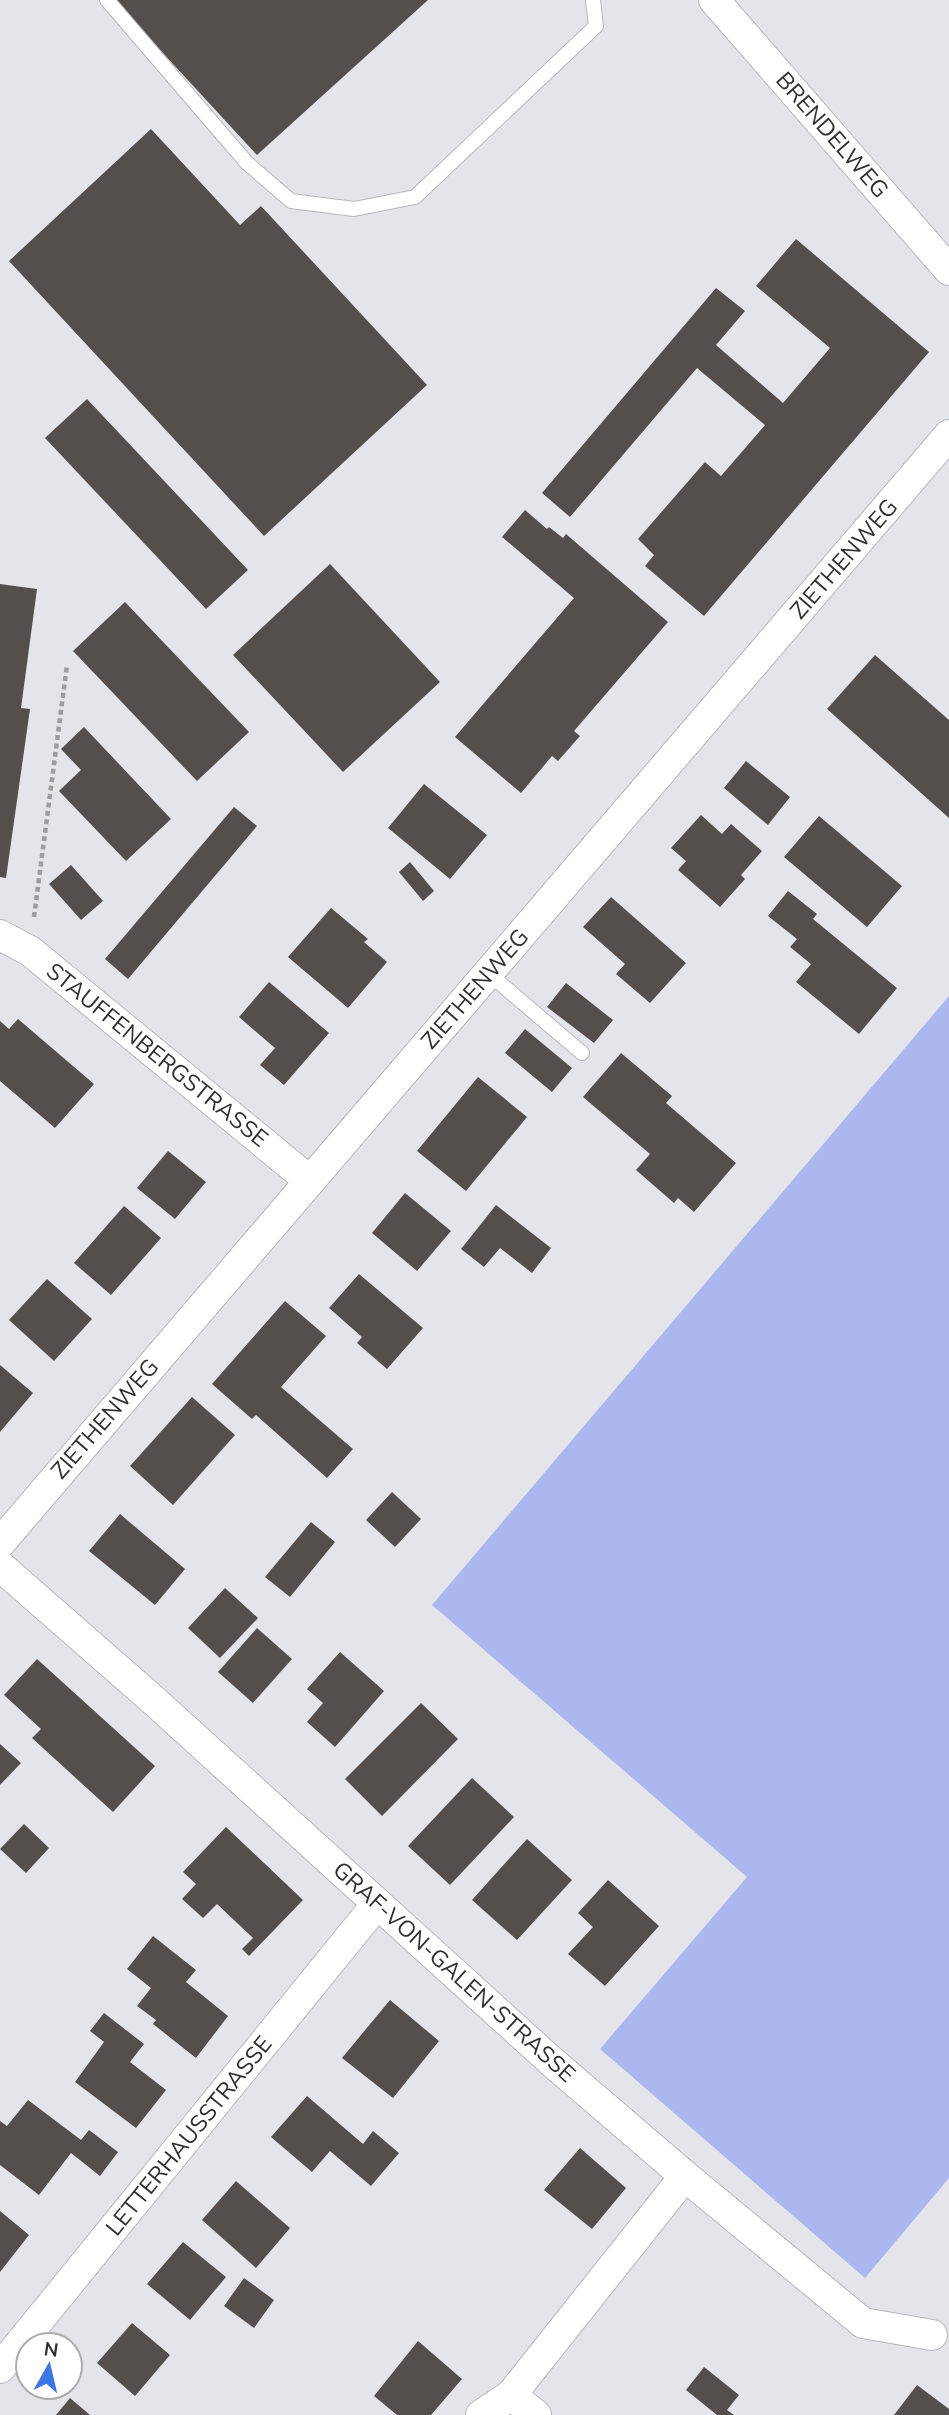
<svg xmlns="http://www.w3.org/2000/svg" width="949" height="2415" viewBox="0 0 949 2415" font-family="'Nunito Sans',sans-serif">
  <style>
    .green { fill: #adb7ef }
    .building { fill: #544f4d }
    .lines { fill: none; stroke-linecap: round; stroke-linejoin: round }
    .lane-casing { stroke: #b6b7bc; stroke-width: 16 }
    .street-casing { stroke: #b6b7bc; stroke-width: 32 }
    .path { stroke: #9d9da1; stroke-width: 4.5; stroke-dasharray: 5 3.5; stroke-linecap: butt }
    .lane { stroke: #fff; stroke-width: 14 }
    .street { stroke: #fff; stroke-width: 30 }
    .labels { text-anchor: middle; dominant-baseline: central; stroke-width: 7; stroke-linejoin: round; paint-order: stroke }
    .street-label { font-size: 23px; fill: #2f2f31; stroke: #fff }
  </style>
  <rect width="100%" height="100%" fill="#e4e5ea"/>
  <polygon class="green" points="949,996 949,2178 865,2278 600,2049 747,1877 432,1605"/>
  <g class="building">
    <polygon points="114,0 428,0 257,155"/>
    <polygon points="151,129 240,225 261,206 427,385 264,536 9,261"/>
    <polygon points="796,239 929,352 704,616 645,566 654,555 638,539 705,462 721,476 765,425 697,368 570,517 542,493 716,288 745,311 716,345 783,403 830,348 756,286"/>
    <polygon points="87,399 248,570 206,609 45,438"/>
    <polygon points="525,510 547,529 549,527 563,538 566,534 668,622 574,731 580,736 558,761 552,756 521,793 455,737 574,598 502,537"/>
    <polygon points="330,564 440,682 343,772 233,655"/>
    <polygon points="0,584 37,589 21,708 30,709 6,878 0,877"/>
    <polygon points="125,602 249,732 197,781 73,651"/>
    <polygon points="875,655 949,720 949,818 827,709"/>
    <polygon points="84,727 171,819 126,861 59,791 81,770 61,749"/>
    <polygon points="746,761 790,797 768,825 724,788"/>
    <polygon points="424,784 487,835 450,879 388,828"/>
    <polygon points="234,807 257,826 128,979 105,959"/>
    <polygon points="701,815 722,834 731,824 762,851 741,875 745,879 720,907 678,870 686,861 671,848"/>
    <polygon points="819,816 902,886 867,927 784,857"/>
    <polygon points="410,862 434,891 423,901 399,872"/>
    <polygon points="71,865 103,901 81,920 49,884"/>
    <polygon points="788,891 817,914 813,919 897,988 859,1034 796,982 811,964 790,947 797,939 768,916"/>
    <polygon points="611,897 686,963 650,1003 616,974 625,964 583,927"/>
    <polygon points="331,908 368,939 364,942 387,962 348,1008 288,957"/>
    <polygon points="269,982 329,1033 284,1085 260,1065 275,1048 239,1017"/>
    <polygon points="566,983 613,1020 594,1043 547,1007"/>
    <polygon points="18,1019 94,1084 55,1128 0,1081 0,1021 9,1029"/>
    <polygon points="525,1029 572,1068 552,1092 505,1053"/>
    <polygon points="621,1053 672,1096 666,1103 736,1163 694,1212 678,1198 674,1203 636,1170 650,1154 583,1097"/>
    <polygon points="478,1077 527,1117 466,1191 417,1151"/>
    <polygon points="168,1151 206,1182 175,1219 137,1188"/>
    <polygon points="405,1193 451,1231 417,1271 372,1233"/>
    <polygon points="496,1205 551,1248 532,1273 500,1248 484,1267 461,1249"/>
    <polygon points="124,1206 161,1238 111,1295 74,1263"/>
    <polygon points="359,1274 423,1328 387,1369 357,1343 362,1337 329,1308"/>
    <polygon points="47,1279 92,1319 54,1361 9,1320"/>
    <polygon points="285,1301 326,1336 281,1387 353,1449 327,1478 256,1415 252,1419 212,1384"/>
    <polygon points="0,1365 33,1393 0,1432"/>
    <polygon points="192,1397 235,1435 173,1505 130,1466"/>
    <polygon points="392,1492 421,1519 395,1547 366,1520"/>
    <polygon points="120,1514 185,1569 155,1605 89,1551"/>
    <polygon points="311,1522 335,1542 290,1597 265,1577"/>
    <polygon points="225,1588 258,1618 220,1658 188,1628"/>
    <polygon points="257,1628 292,1659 253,1703 218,1672"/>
    <polygon points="340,1652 384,1691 335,1747 307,1722 323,1703 307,1689"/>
    <polygon points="37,1659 155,1766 113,1812 32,1738 41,1729 4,1695"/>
    <polygon points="421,1703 458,1739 382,1816 345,1779"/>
    <polygon points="0,1744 21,1763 0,1785"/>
    <polygon points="472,1778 514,1817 450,1885 408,1846"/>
    <polygon points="24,1824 49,1848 26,1873 0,1849"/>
    <polygon points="226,1827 303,1900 249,1956 242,1949 253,1938 217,1904 203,1918 182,1899 196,1884 183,1872"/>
    <polygon points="527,1839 572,1880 517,1940 472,1900"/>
    <polygon points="608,1880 659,1926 605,1986 568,1954 593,1927 578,1913"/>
    <polygon points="153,1936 196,1970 186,1982 228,2016 196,2058 153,2024 156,2020 137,2006 151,1988 127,1969"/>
    <polygon points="390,2000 439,2041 393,2098 342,2058"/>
    <polygon points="104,2013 144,2044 130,2062 166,2090 136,2128 75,2082 104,2042 90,2031"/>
    <polygon points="307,2096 363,2144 373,2131 399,2153 371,2186 330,2151 312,2172 271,2137"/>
    <polygon points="28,2100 81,2140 89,2130 118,2152 100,2176 71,2153 39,2195 0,2165 0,2121 7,2126"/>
    <polygon points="580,2148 626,2188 592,2229 544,2190"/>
    <polygon points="236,2181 290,2228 256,2268 202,2220"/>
    <polygon points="0,2211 29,2235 0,2272"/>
    <polygon points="183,2242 226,2277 190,2320 147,2284"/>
    <polygon points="244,2278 274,2300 254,2328 224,2306"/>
    <polygon points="132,2323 170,2355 135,2396 97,2363"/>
    <polygon points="418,2341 462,2379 431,2415 397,2415 374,2396"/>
    <polygon points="704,2367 739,2395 727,2410 734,2415 717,2415 686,2390"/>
    <polygon points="917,2385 949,2409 949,2415 894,2415"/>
    <polygon points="70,2398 90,2415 56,2415"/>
  </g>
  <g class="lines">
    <g class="lane-casing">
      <g id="lane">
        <polyline points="107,0 247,163 291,201 354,209 415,197 596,26 593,0"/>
        <polyline points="488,973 582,1053"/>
      </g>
    </g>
    <g class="street-casing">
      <g id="street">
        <polyline points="714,0 949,270"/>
        <polyline points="0,935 30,951 310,1181"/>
        <polyline points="0,1543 949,435"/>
        <polyline points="0,1566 152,1699 551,2061 685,2176 863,2323 932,2335"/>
        <polyline points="0,2368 377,1904"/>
        <polyline points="511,2395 536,2415"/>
        <polyline points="481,2415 511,2395 685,2176"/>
      </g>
    </g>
    <polyline class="path" points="34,917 67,665"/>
    <use href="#lane" class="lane"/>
    <use href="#street" class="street"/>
  </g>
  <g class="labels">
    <g class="street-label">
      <text transform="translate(832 135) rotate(49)">BRENDELWEG</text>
      <text transform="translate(844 559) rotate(-49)">ZIETHENWEG</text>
      <text transform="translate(475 989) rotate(-49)">ZIETHENWEG</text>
      <text transform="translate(157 1055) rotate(39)">STAUFFENBERGSTRASSE</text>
      <text transform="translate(105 1419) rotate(-49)">ZIETHENWEG</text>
      <text transform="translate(454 1972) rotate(42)">GRAF-VON-GALEN-STRASSE</text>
      <text transform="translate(189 2136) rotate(-51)">LETTERHAUSSTRASSE</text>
    </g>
  </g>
  <g transform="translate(49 2366) rotate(8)"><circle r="33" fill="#ffffff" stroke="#acacad" stroke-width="2"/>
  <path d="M0-5L12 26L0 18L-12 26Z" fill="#3c75e4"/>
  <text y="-10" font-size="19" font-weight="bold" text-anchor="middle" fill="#2f2f31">N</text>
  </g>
</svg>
